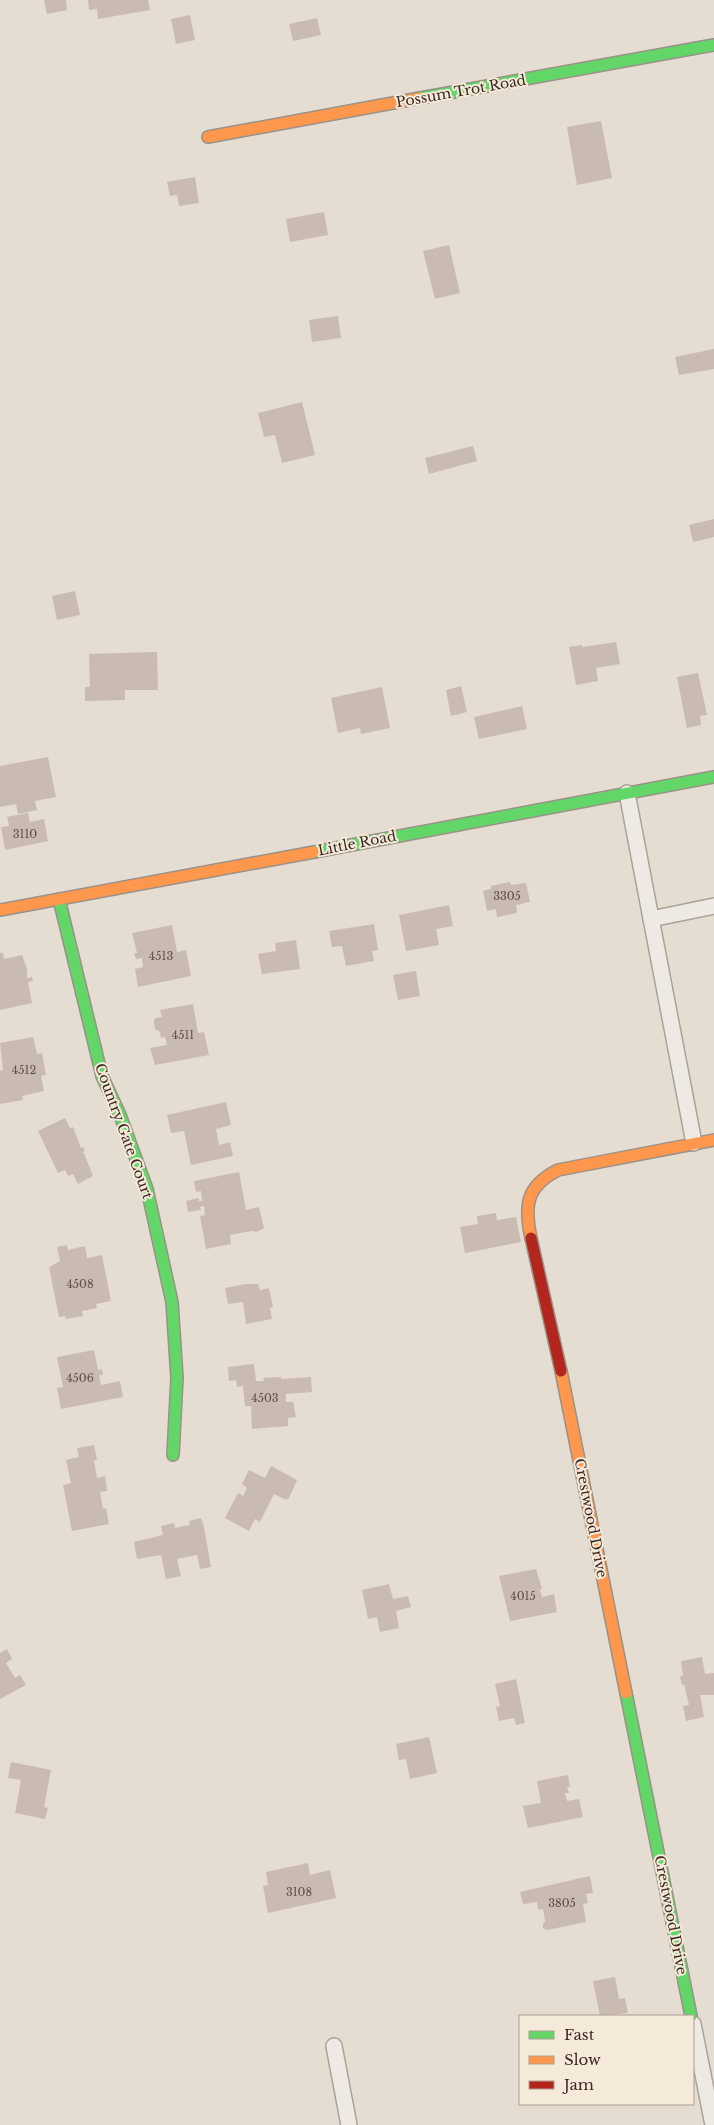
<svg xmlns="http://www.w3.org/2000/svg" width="714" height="2125" viewBox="0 0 714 2125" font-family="'Libre Baskerville',serif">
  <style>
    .building { fill: #c9bbb2 }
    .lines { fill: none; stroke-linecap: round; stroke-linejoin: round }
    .street-casing { stroke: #aba299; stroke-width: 18 }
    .fast-casing { stroke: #9a928a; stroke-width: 14 }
    .slow-casing { stroke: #9a928a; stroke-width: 14 }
    .jam-casing { stroke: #9a928a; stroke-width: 14 }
    .street { stroke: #eee9e3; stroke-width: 15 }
    .fast { stroke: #63d668; stroke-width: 11 }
    .slow { stroke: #ff974d; stroke-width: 11 }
    .jam { stroke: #b3261e; stroke-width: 11 }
    .labels { text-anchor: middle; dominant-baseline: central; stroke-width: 4; stroke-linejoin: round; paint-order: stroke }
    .number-label { font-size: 11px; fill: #5e4e45 }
    .street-label { font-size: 14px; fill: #3b2a21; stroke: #f5e9d9 }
  </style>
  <rect width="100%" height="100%" fill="#e5ddd1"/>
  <g class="building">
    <polygon points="44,0 66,0 67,10 47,14"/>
    <polygon points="88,0 148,0 150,10 98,19 97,9 89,10"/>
    <polygon points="190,15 195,40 176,44 171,19"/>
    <polygon points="317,18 321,35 293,41 289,24"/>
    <polygon points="601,121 612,178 577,185 567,127"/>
    <polygon points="195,177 199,203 179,206 177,195 170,196 167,182"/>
    <polygon points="324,212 328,235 290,242 286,219"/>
    <polygon points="449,245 460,293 435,299 423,251"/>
    <polygon points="338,316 341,338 312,342 309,320"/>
    <polygon points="714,349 714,369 679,375 675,357"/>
    <polygon points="302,402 315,455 282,463 275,435 264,437 258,413"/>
    <polygon points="473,446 477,461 429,474 425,458"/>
    <polygon points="714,519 714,537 693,542 689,525"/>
    <polygon points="75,591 80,615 57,620 52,596"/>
    <polygon points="616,642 620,664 596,668 598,681 576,685 569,647 582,645 583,647"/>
    <polygon points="157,652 158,690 125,690 125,700 85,701 85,687 90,687 89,654"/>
    <polygon points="698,673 707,715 700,716 701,725 687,728 677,677"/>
    <polygon points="461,686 467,712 451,716 446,690"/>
    <polygon points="382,687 390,728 361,734 360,728 338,733 331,698"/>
    <polygon points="522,706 527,729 479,739 474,717"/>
    <polygon points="48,757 56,797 35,801 37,810 18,814 16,804 0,807 0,766"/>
    <polygon points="28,813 30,822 44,819 48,841 5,850 1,827 9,826 7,817"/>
    <polygon points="510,882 511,885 526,883 530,902 516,905 517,913 497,917 496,909 487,911 483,891 491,889 491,886"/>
    <polygon points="449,905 453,926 436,929 439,945 406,951 399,915"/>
    <polygon points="374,924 378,950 372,951 374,961 346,966 342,946 332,947 329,931"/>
    <polygon points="172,925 177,952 186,950 191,976 138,987 135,969 143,967 142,958 136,959 134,953 137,953 132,933"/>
    <polygon points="296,940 300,969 262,974 258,954 276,951 275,943"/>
    <polygon points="0,953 3,953 4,959 22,955 27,969 27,978 32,977 33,981 28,982 32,1003 0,1010"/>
    <polygon points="416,971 420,996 398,1000 393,975"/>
    <polygon points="193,1004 198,1033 204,1032 209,1055 155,1065 150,1048 167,1045 165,1037 161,1038 160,1032 155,1029 154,1022 155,1018 162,1017 160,1010"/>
    <polygon points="33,1037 37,1054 42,1053 46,1075 41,1076 44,1091 22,1096 23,1100 0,1104 0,1071 3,1070 0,1043"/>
    <polygon points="226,1102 231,1125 216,1129 219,1145 230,1142 233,1156 191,1165 184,1131 171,1133 167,1115"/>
    <polygon points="65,1118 70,1128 73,1127 81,1148 83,1147 85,1151 82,1152 84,1153 93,1176 78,1184 73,1174 68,1176 65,1170 58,1173 38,1131"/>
    <polygon points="239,1172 246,1210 259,1207 264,1228 257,1232 251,1231 230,1235 231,1244 206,1249 200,1216 205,1215 204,1206 200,1207 201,1210 188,1212 186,1201 198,1198 199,1201 202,1201 201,1191 196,1192 194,1181"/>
    <polygon points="496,1213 497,1220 516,1217 521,1242 465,1253 460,1227 478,1224 477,1216"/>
    <polygon points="67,1245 68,1250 85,1246 87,1258 102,1255 111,1301 96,1304 97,1308 82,1311 83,1316 66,1319 65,1316 59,1317 49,1267 60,1261 57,1247"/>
    <polygon points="245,1284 258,1284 260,1290 269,1288 273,1307 270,1308 272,1319 246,1324 243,1302 228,1304 225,1288"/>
    <polygon points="94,1350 98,1370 102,1369 103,1375 99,1375 101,1385 120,1381 123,1397 61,1409 57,1388 63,1387 57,1357"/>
    <polygon points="254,1364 256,1381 264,1381 263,1378 281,1377 281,1379 311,1377 312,1392 286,1394 286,1402 293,1402 296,1417 288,1418 288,1426 252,1429 251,1406 245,1406 243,1386 237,1387 236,1380 229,1381 228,1367"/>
    <polygon points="94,1445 97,1460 94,1461 97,1478 105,1476 107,1491 100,1492 103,1509 106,1508 109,1524 72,1531 63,1485 71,1483 66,1460 79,1457 77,1448"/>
    <polygon points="271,1466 297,1480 289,1498 286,1500 274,1494 260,1522 255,1519 249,1531 225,1518 238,1493 243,1496 247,1488 242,1484 249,1470 265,1478"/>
    <polygon points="201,1518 204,1527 211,1567 200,1569 197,1555 177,1559 181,1576 166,1579 161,1555 137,1559 134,1542 163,1535 161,1526 174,1523 175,1528 190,1525 189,1521"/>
    <polygon points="536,1569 542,1589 540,1589 542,1597 554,1594 557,1612 510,1621 499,1576"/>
    <polygon points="389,1584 393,1599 408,1596 411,1607 396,1611 399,1628 380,1632 377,1617 368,1619 362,1590"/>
    <polygon points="7,1649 12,1659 6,1663 15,1678 20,1675 26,1685 0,1699 0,1653"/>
    <polygon points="702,1657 705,1674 714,1673 714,1695 700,1695 704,1717 686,1721 683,1706 689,1705 684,1684 682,1685 680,1676 683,1676 681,1661"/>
    <polygon points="516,1679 525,1723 516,1725 514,1718 499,1721 496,1707 500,1706 495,1684"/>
    <polygon points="429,1737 437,1773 410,1779 406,1759 399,1760 396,1744"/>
    <polygon points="11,1762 51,1770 44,1807 48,1808 45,1819 15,1813 21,1780 8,1778"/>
    <polygon points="568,1775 570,1787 567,1787 569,1793 565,1793 567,1801 579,1799 583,1817 528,1828 523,1806 541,1803 537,1781"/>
    <polygon points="308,1863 310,1875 330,1870 336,1898 268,1913 263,1886 268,1885 266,1872"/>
    <polygon points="590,1876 593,1893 586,1894 588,1903 583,1904 586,1922 547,1930 543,1928 543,1924 545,1921 543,1909 538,1910 537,1902 523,1904 520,1892"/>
    <polygon points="615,1977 619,1999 625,1998 628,2013 600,2016 593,1981"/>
  </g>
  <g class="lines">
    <g class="street-casing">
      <g id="street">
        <polyline points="627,793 694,1143"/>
        <polyline points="651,919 714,906"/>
        <polyline points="693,2024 713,2125"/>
        <polyline points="334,2046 349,2125"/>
      </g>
    </g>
    <g class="fast-casing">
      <g id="fast">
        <polyline points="420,98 714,45"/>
        <polyline points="314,852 714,777"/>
        <polyline points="59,899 102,1076 120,1115 147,1189 172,1302 177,1378 173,1455"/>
        <polyline points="626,1693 691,2016"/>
      </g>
    </g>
    <g class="slow-casing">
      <g id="slow">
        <polyline points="208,137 420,98"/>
        <polyline points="0,910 314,852"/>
        <path d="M531,1238C524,1206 526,1186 558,1170L714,1140"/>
        <polyline points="561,1371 626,1693"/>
      </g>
    </g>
    <g class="jam-casing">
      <polyline id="jam" points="531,1238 561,1371"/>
    </g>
    <use href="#street" class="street"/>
    <use href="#fast" class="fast"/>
    <use href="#slow" class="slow"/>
    <use href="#jam" class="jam"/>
  </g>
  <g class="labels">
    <g class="number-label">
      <text x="25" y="834">3110</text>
      <text x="507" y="896">3305</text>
      <text x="161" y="956">4513</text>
      <text x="183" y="1035">4511</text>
      <text x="24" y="1070">4512</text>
      <text x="80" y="1284">4508</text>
      <text x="80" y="1378">4506</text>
      <text x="265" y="1398">4503</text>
      <text x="523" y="1596">4015</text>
      <text x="299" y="1892">3108</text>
      <text x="562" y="1903">3805</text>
    </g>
    <g class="street-label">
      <text transform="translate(461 91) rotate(-10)">Possum Trot Road</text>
      <text transform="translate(357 843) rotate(-11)">Little Road</text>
      <text transform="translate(124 1131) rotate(70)">Country Gate Court</text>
      <text transform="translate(591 1518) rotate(79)">Crestwood Drive</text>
      <text transform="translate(671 1915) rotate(79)">Crestwood Drive</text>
    </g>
  </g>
  <rect x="519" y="2015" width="175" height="90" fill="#f5e9d9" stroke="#ab9d8f"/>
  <rect x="529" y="2031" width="25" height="8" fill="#63d668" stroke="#ab9d8f"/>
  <text x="564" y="2040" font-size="15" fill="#3b2a21">Fast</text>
  <rect x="529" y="2056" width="25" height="8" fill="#ff974d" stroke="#ab9d8f"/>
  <text x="564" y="2065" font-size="15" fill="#3b2a21">Slow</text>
  <rect x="529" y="2081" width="25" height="8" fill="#b3261e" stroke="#ab9d8f"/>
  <text x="564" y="2090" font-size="15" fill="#3b2a21">Jam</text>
</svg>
